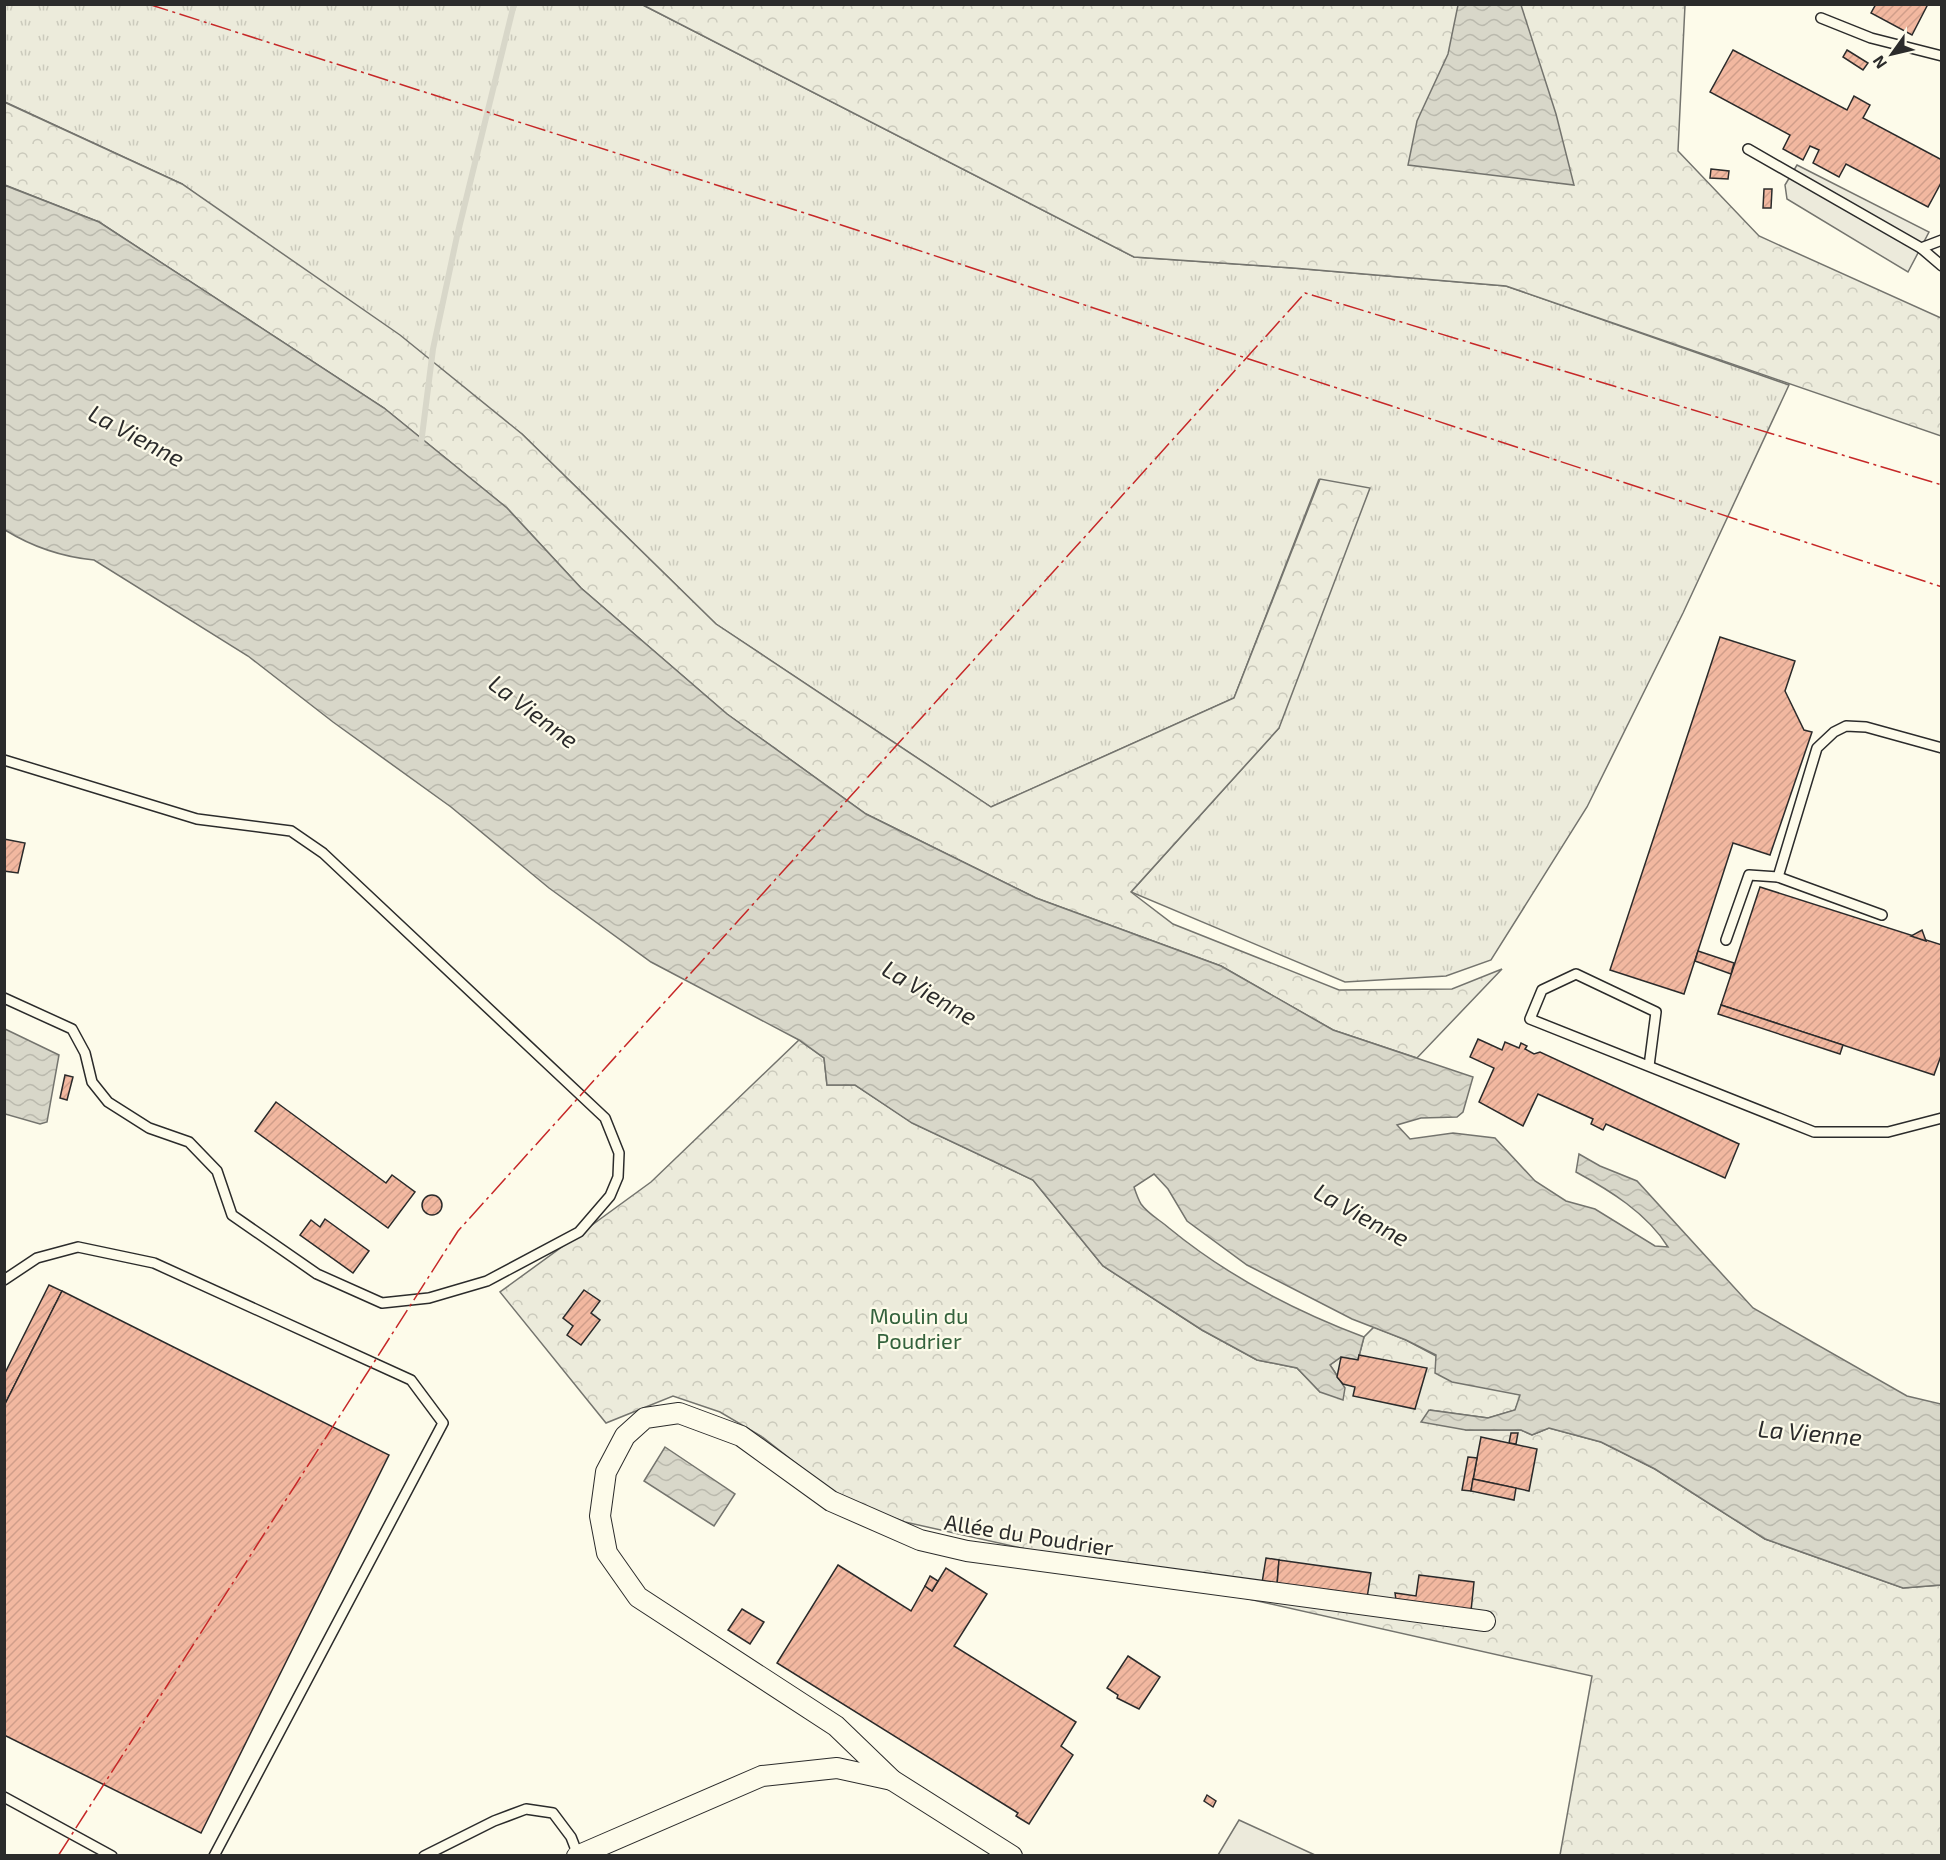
<svg xmlns="http://www.w3.org/2000/svg" width="1946" height="1860" viewBox="0 0 1946 1860" font-family="'Exo 2',sans-serif">
  <style>
    .grass { fill: url(#grass-tufts); stroke: #74746e; stroke-width: 1.5 }
    .park { fill: url(#park-crowns); stroke: #74746e; stroke-width: 1.5 }
    .parking { fill: #eceadb; stroke: #74746e; stroke-width: 1.5 }
    .water { fill: url(#water-waves); stroke: #74746e; stroke-width: 1.5 }
    .lines { fill: none; stroke-linecap: round; stroke-linejoin: round }
    .stream { stroke: #d8d7c9; stroke-width: 6 }
    .building { fill: url(#building-hatch); stroke: #2b2b2b; stroke-width: 1.5 }
    .service-casing { stroke: #2b2b2b; stroke-width: 12 }
    .minor-casing { stroke: #2b2b2b; stroke-width: 22 }
    .service { stroke: #fdfbea; stroke-width: 9 }
    .minor { stroke: #fdfbea; stroke-width: 20 }
    .power { stroke: #c62828; stroke-width: 1.5; stroke-dasharray: 21 4.5 3 4.5; stroke-linecap: butt }
    .labels { text-anchor: middle; dominant-baseline: central; stroke-width: 4.5; stroke-linejoin: round; paint-order: stroke }
    .park-label { font-size: 22px; fill: #34623c; stroke: #fdfbea }
    .street-label { font-size: 22px; fill: #2b2b2b; stroke: #fdfbea }
    .water-label { font-size: 24px; font-style: italic; fill: #2b2b2b; stroke: #fdfbea }
  </style>
  <defs>
    <pattern id="grass-tufts" width="24" height="20" patternUnits="userSpaceOnUse" patternTransform="scale(1.5)"><rect width="24" height="20" fill="#ecebdb"/><path d="M3 7l-1-3M5 7V3M7 7l1-3M15 17l-1-3M17 17v-4M19 17l1-3" fill="none" stroke="#cbcabc"/></pattern>
    <pattern id="park-crowns" width="20" height="18" patternUnits="userSpaceOnUse" patternTransform="scale(1.5)"><rect width="20" height="18" fill="#ecebdb"/><path d="M2 6a3 3 0 1 1 6 0M12 15a3 3 0 1 1 6 0" fill="none" stroke="#cbcabc"/></pattern>
    <pattern id="water-waves" width="16" height="10" patternUnits="userSpaceOnUse" patternTransform="scale(1.5)"><rect width="16" height="10" fill="#d8d7c9"/><path d="M0 5q4-4 8 0t8 0" fill="none" stroke="#bab9ad"/></pattern>
    <pattern id="building-hatch" width="6" height="6" patternUnits="userSpaceOnUse" patternTransform="scale(1.5)"><rect width="6" height="6" fill="#f2b8a0"/><path d="M-1 1l2-2M0 6l6-6M5 7l2-2" fill="none" stroke="#d09e8a"/></pattern>
  </defs>
  <rect width="100%" height="100%" fill="#fdfbea"/>
  <polygon class="grass" points="5,5 643,5 1134,257 1293,268 1506,286 1789,385 1683,613 1587,807 1491,960 1446,976 1345,982 1131,892 1279,728 1319,479 1234,698 991,807 716,624 522,434 182,184 5,102"/>
  <g class="park">
    <polygon points="643,5 1685,5 1678,151 1759,236 1941,318 1941,436 1506,286 1293,268 1134,257"/>
    <polygon points="4,102 182,184 400,335 522,434 716,624 991,807 1234,698 1320,479 1370,488 1279,728 1131,892 1173,924 1339,990 1452,989 1502,969 1417,1058 1333,1030 1221,966 1036,898 866,814 727,714 581,588 507,508 384,408 99,222 5,185"/>
    <polygon points="799,1040 824,1058 827,1085 855,1085 913,1123 1033,1180 1103,1266 1202,1330 1257,1360 1297,1368 1320,1392 1343,1384 1330,1365 1341,1357 1358,1360 1364,1337 1374,1327 1406,1340 1500,1390 1521,1395 1515,1410 1488,1418 1430,1410 1466,1430 1521,1430 1532,1435 1549,1428 1601,1442 1655,1469 1765,1539 1903,1588 1941,1585 1941,1855 1560,1855 1592,1676 905,1522 864,1507 829,1489 761,1436 720,1412 673,1396 606,1423 500,1292 651,1182"/>
  </g>
  <g class="parking">
    <polygon points="1797,165 1929,232 1908,272 1787,199 1785,185"/>
    <polygon points="1239,1820 1315,1855 1218,1855"/>
  </g>
  <g class="water">
    <polygon points="1458,5 1521,5 1556,114 1574,185 1408,165 1417,121 1448,54"/>
    <path d="M4,185L99,222L384,408L507,508L581,588L727,714L866,814L1036,898L1221,966L1333,1030L1473,1077L1463,1112L1457,1117L1421,1118L1397,1125L1410,1139L1453,1133L1495,1138L1535,1181L1566,1201L1595,1209L1655,1246L1668,1247C1647,1213 1609,1190 1576,1172L1579,1154L1600,1166L1637,1181L1753,1308L1907,1396L1941,1404V1585L1903,1588L1765,1539L1655,1469L1601,1442L1549,1428L1532,1435L1521,1430H1466L1421,1422L1429,1410L1488,1418L1515,1410L1520,1395L1452,1382L1435,1373L1436,1355L1406,1340L1352,1319L1247,1265L1187,1221L1168,1189L1154,1174L1134,1187C1136,1193 1138,1199 1141,1204C1148,1214 1160,1220 1169,1228C1226,1275 1295,1311 1364,1337L1358,1360L1341,1357L1330,1365L1345,1388L1343,1400L1320,1392L1297,1368L1257,1360L1202,1330L1103,1266L1033,1180L912,1123L855,1085H827L824,1058L799,1040L651,962L549,888L451,807L333,722L248,656L94,560C63,557 31,546 5,530Z"/>
    <polygon points="5,1029 59,1055 47,1122 40,1124 5,1114"/>
    <polygon points="665,1447 735,1494 714,1526 644,1481"/>
  </g>
  <g class="lines">
    <polyline class="stream" points="421,444 433,349 457,236 514,4"/>
  </g>
  <g class="building">
    <polygon points="1876,4 1928,4 1912,35 1871,13"/>
    <polygon points="1733,50 1847,110 1854,96 1870,105 1863,118 1942,160 1942,181 1928,207 1846,164 1839,177 1813,163 1819,150 1810,146 1803,160 1783,149 1790,135 1710,92"/>
    <polygon points="1847,50 1868,63 1863,70 1843,57"/>
    <polygon points="1711,169 1729,171 1728,179 1710,178"/>
    <polygon points="1764,189 1772,189 1771,208 1763,208"/>
    <polygon points="1720,637 1795,661 1785,691 1804,730 1812,732 1770,855 1733,843 1684,994 1610,970"/>
    <polygon points="4,839 25,843 18,873 4,871"/>
    <polygon points="1760,887 1942,945 1942,1053 1934,1075 1721,1005"/>
    <polygon points="1922,930 1926,941 1911,936"/>
    <polygon points="1698,951 1734,963 1731,974 1695,961"/>
    <polygon points="1721,1005 1843,1045 1840,1054 1718,1014"/>
    <polygon points="1478,1039 1502,1050 1505,1042 1519,1048 1521,1043 1527,1046 1525,1049 1534,1054 1540,1052 1739,1144 1725,1178 1606,1124 1603,1130 1591,1124 1593,1119 1538,1094 1523,1126 1479,1102 1494,1068 1470,1057"/>
    <polygon points="65,1075 73,1077 67,1100 60,1098"/>
    <polygon points="276,1102 386,1183 392,1175 415,1192 388,1228 255,1131"/>
    <circle cx="432" cy="1205" r="10"/>
    <polygon points="325,1219 369,1251 353,1273 300,1235 311,1220 320,1227"/>
    <polygon points="49,1285 62,1291 4,1406 4,1375"/>
    <polygon points="584,1290 600,1301 591,1313 600,1320 581,1345 567,1335 573,1326 563,1318"/>
    <polygon points="62,1291 389,1455 201,1833 4,1735 4,1406"/>
    <polygon points="1359,1355 1427,1368 1415,1409 1353,1396 1355,1387 1343,1384 1337,1377 1341,1357 1358,1360"/>
    <polygon points="1511,1433 1518,1433 1516,1444 1509,1443"/>
    <polygon points="1481,1437 1537,1449 1529,1491 1473,1479"/>
    <polygon points="1468,1457 1477,1458 1471,1491 1462,1490"/>
    <polygon points="1473,1479 1516,1488 1514,1500 1471,1491"/>
    <polygon points="1266,1558 1279,1560 1277,1585 1262,1583"/>
    <polygon points="1279,1560 1371,1573 1367,1598 1277,1585"/>
    <polygon points="838,1565 911,1611 925,1586 932,1591 946,1568 987,1594 954,1646 1076,1722 1061,1746 1073,1755 1029,1824 1016,1816 1018,1813 777,1663"/>
    <polygon points="1419,1575 1474,1582 1471,1611 1396,1600 1395,1593 1416,1596"/>
    <polygon points="930,1576 938,1581 932,1591 925,1586"/>
    <polygon points="742,1609 764,1622 750,1644 728,1630"/>
    <polygon points="1128,1656 1160,1677 1139,1709 1117,1698 1118,1695 1107,1688"/>
    <polygon points="1207,1795 1216,1801 1213,1807 1204,1801"/>
  </g>
  <g class="lines">
    <g class="service-casing">
      <g id="service">
        <polyline points="1821,18 1871,38 1942,56"/>
        <polyline points="1748,149 1921,248 1942,240"/>
        <polyline points="1921,248 1942,266"/>
        <polyline points="4,760 197,819 291,831 323,853 605,1118 619,1153 618,1177 610,1196 579,1232 487,1281 429,1298 382,1303 317,1274 232,1215 217,1171 189,1142 149,1128 108,1102 92,1082 85,1053 72,1029 4,998"/>
        <polyline points="1778,877 1817,748 1834,732 1846,726 1866,727 1942,748"/>
        <polyline points="1726,940 1749,875 1778,877 1882,915"/>
        <polyline points="1649,1066 1656,1012 1576,974 1542,990 1530,1019 1814,1132 1888,1132 1942,1118"/>
        <polyline points="4,1280 37,1258 78,1247 154,1263 411,1380 443,1423 214,1856"/>
        <polyline points="4,1797 112,1856"/>
        <polyline points="424,1856 494,1821 526,1809 553,1813 571,1837 578,1855"/>
      </g>
    </g>
    <g class="minor-casing">
      <g id="minor">
        <polyline points="577,1856 762,1776 837,1768 892,1780"/>
        <polyline points="1012,1856 892,1780 836,1726 638,1597 607,1553 600,1516 606,1472 625,1436 645,1418 679,1413 741,1436 831,1501 920,1540 967,1551 1485,1621"/>
      </g>
    </g>
    <use href="#service" class="service"/>
    <use href="#minor" class="minor"/>
    <g class="power">
      <polyline points="148,4 814,216 1942,587"/>
      <polyline points="58,1856 458,1231 1305,293 1942,485"/>
    </g>
  </g>
  <g class="labels">
    <g class="park-label">
      <text x="919" y="1315">Moulin du<tspan x="919" dy="25">Poudrier</tspan></text>
    </g>
    <g class="street-label">
      <text transform="translate(1029 1534) rotate(9)">Allée du Poudrier</text>
    </g>
    <g class="water-label">
      <text transform="translate(137 435) rotate(28)">La Vienne</text>
      <text transform="translate(534 711) rotate(37)">La Vienne</text>
      <text transform="translate(930 992) rotate(30)">La Vienne</text>
      <text transform="translate(1362 1214) rotate(29)">La Vienne</text>
      <text transform="translate(1810 1432) rotate(5)">La Vienne</text>
    </g>
  </g>
  <rect width="1946" height="1860" fill="none" stroke="#2b2b2b" stroke-width="12"/>
  <g transform="translate(1892 54) rotate(236)" stroke="#fdfbea" stroke-width="4.5" paint-order="stroke">
  <path d="M0-4.5L10 22L0 15L-10 22Z" fill="#2b2b2b"/>
  <text y="-9" font-size="16" font-weight="bold" text-anchor="middle" fill="#2b2b2b">N</text>
  </g>
</svg>
